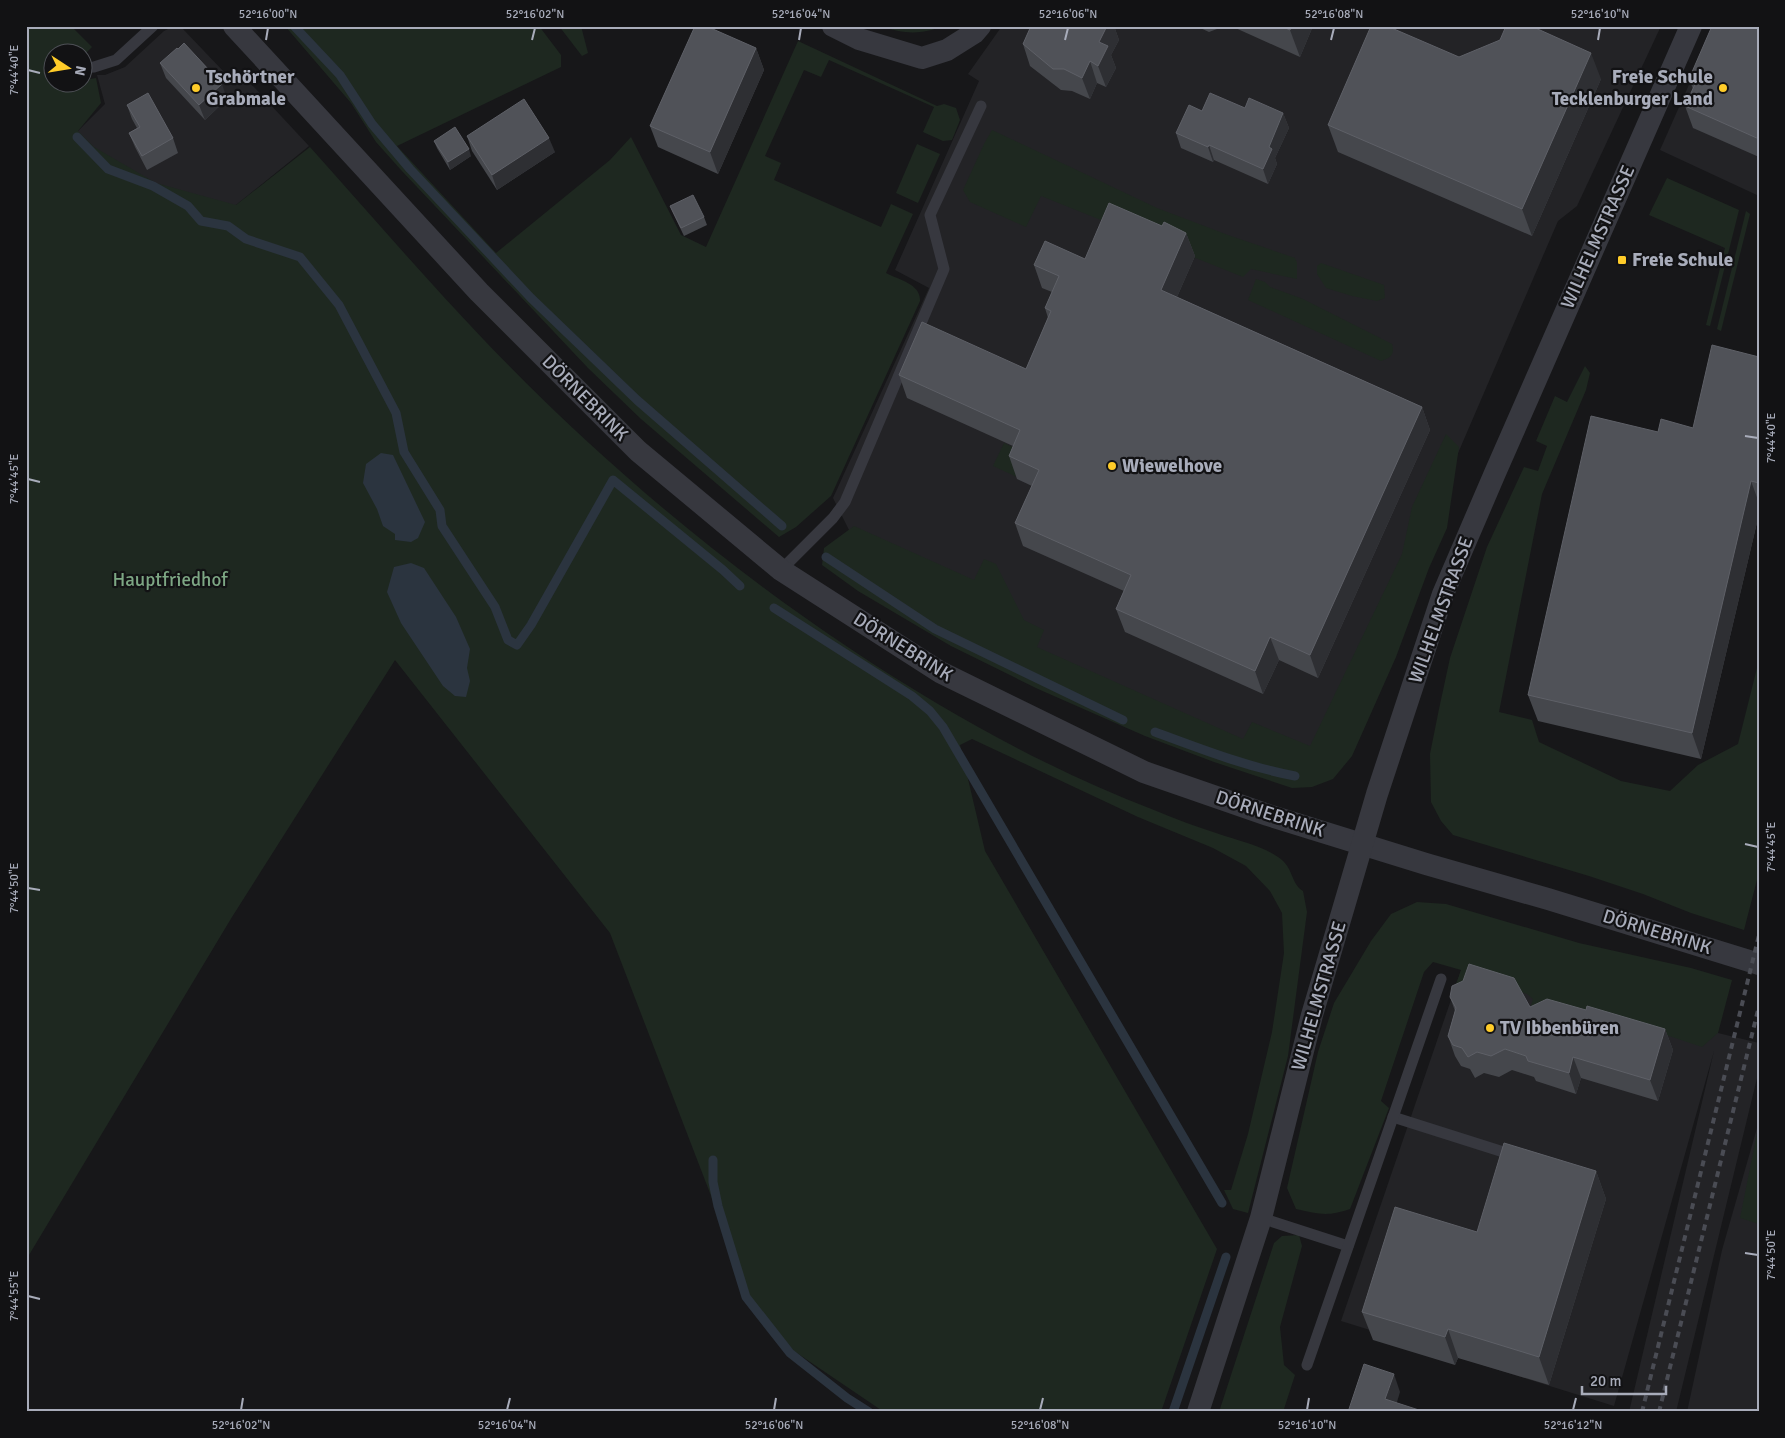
<svg xmlns="http://www.w3.org/2000/svg" width="1785" height="1438" viewBox="0 0 1785 1438" font-family="Signika,sans-serif">
  <style>
    .built { fill: #232326 }
    .green { fill: #1e2820 }
    .water { fill: #2b343f }
    .lines { fill: none; stroke-linecap: round; stroke-linejoin: round }
    .stream { stroke: #2b343f; stroke-width: 9 }
    .lane { stroke: #37383f; stroke-width: 11 }
    .street { stroke: #37383f; stroke-width: 22 }
    .rail { stroke: #4a4c54; stroke-width: 4; stroke-dasharray: 6 5; stroke-linecap: butt }
    .wall { fill: #45474c }
    .shaded-wall { fill: #2e2f33 }
    .building { fill: #505258; stroke: #5e6067 }
    .ticks { fill: none; stroke: #a8acba; stroke-width: 2 }
    .poi-dot { fill: #ffcc29; stroke: #121214; stroke-width: 2 }
    .labels { text-anchor: middle; dominant-baseline: central; stroke-width: 4.5; stroke-linejoin: round; paint-order: stroke }
    .poi-label { font-size: 19px; font-weight: bold; fill: #a8acba; stroke: #121214; text-anchor: start }
    .street-label { font-size: 19px; fill: #a8acba; stroke: #121214 }
    .park-label { font-size: 19px; fill: #7da784; stroke: #121214 }
    .neatline { fill: none; stroke: #a8acba; stroke-width: 2 }
    .ticks-label { font-size: 12px; text-anchor: middle; fill: #a8acba }
  </style>
  <rect width="100%" height="100%" fill="#171719"/>
  <g class="built">
    <polygon points="174,26 182,28 225,73 244,79 254,87 309,146 226,213 151,192 74,135 105,104 97,75 105,75 125,67 164,31"/>
    <polygon points="1002,26 1661,26 1577,206 1558,221 1328,755 1304,774 929,612 850,532 833,498 929,288 895,270 979,81 968,74"/>
    <polygon points="1715,26 1759,26 1759,196 1660,150"/>
    <polygon points="1466,956 1718,1033 1759,1043 1759,1070 1676,1412 1629,1412 1714,1051 1614,1406 1341,1321"/>
    <polygon points="1759,1121 1759,1412 1687,1412 1722,1250"/>
  </g>
  <g class="green">
    <path d="M26,26H71L92,47L83,56L82,52H52V82H82L83,79V80L96,78L101,103L78,131L94,147L156,183L236,205L310,147C368,212 425,278 484,340C618,480 771,605 938,704C1007,745 1079,781 1154,810C1175,819 1197,827 1219,834C1239,841 1260,845 1278,857C1294,867 1290,883 1303,891L1307,912L1288,1056L1248,1213L1233,1209L1224,1190H1231L1248,1134L1272,1032L1284,953L1282,913L1270,891L1246,866L1213,848L1138,817L972,739L960,745L985,851L1217,1249L1161,1412H884L794,1351L753,1305L610,933L395,660L232,917L26,1260Z"/>
    <path d="M285,26H539L561,55V67L397,146L496,253L610,160L631,137L681,235L706,247L798,41L937,106L944,104L956,108L960,120L952,140L943,141L923,132L934,107L829,60L821,77L804,70L765,156L781,163L774,180L881,227L891,204L913,214L886,273C899,280 921,284 920,301L831,496L796,527L779,537L641,419L588,368L401,170L376,142L351,103Z"/>
    <polygon points="559,26 581,26 588,53 582,56"/>
    <path d="M880,26H944C920,35 904,34 880,26Z"/>
    <polygon points="992,130 1157,208 1228,235 1295,258 1297,263 1297,279 1251,269 1243,277 1041,196 1026,227 970,202 963,190 984,144"/>
    <polygon points="917,144 940,154 918,203 896,193"/>
    <polygon points="1667,178 1739,210 1710,326 1706,325 1725,248 1649,215"/>
    <polygon points="1746,211 1750,214 1721,331 1717,329"/>
    <polygon points="1321,263 1384,285 1385,298 1377,301 1352,296 1326,288 1317,274 1317,266"/>
    <path d="M1256,279L1265,282L1270,287L1303,299L1392,344C1395,354 1391,358 1381,361L1248,300Z"/>
    <polygon points="1585,366 1590,373 1586,390 1542,494 1499,712 1532,720 1539,742 1621,781 1670,791 1698,765 1738,744 1759,660 1759,872 1744,930 1691,913 1643,894 1589,876 1453,835 1441,821 1431,802 1430,754 1439,709 1450,658 1487,547 1524,467 1538,471 1547,446 1536,441 1555,396 1567,402"/>
    <polygon points="1446,434 1459,447 1447,528 1429,568 1396,657 1352,756 1333,779 1312,787 1292,788 1214,762 1145,736 1038,689 951,646 858,591 822,565 824,548 854,526 974,580 984,559 996,564 1024,620 1044,630 1037,647 1243,739 1252,722 1310,746 1402,554 1412,507"/>
    <polygon points="1004,443 1028,454 1017,477 993,466"/>
    <path d="M1417,902L1446,904L1579,943L1691,968L1732,980L1718,1033L1702,1047L1612,1017L1530,1009L1533,999L1527,994L1483,979L1470,988L1456,984L1461,970L1433,962L1424,972L1381,1101L1389,1108L1350,1209C1327,1217 1319,1214 1296,1209L1287,1188L1318,1052L1334,1003L1371,941L1391,914Z"/>
    <polygon points="1759,1123 1759,1224 1740,1218"/>
    <polygon points="1299,1235 1302,1246 1280,1327 1284,1365 1295,1375 1283,1412 1219,1412 1274,1243 1282,1236"/>
  </g>
  <g class="water">
    <polygon points="381,453 393,455 425,522 418,538 411,542 395,540 395,534 383,526 377,509 363,483 366,464"/>
    <polygon points="411,563 424,568 456,617 470,649 467,668 470,681 466,697 455,696 443,686 401,623 387,592 394,567"/>
  </g>
  <g class="lines">
    <g class="stream">
      <polyline points="294,26 340,75 372,124 410,169 531,298 637,400 782,526"/>
      <polyline points="77,137 108,169 153,186 188,206 201,221 228,226 246,239 300,257 339,305 396,413 404,452 440,510 442,526 495,607 508,640 517,645 531,625 613,480 723,570 740,586"/>
      <polyline points="826,557 935,629 1123,720"/>
      <polyline points="774,608 912,696 930,711 943,727 1222,1203"/>
      <path d="M1155,732C1201,749 1247,767 1295,776"/>
      <polyline points="713,1160 713,1182 718,1206 746,1297 790,1353 847,1398 869,1412"/>
      <polyline points="1173,1412 1226,1257"/>
    </g>
    <g class="lane">
      <polyline points="82,68 94,67 116,60 153,26"/>
      <polyline points="781,570 833,518 845,502 944,269 930,215 981,106"/>
      <polyline points="1393,1117 1516,1156"/>
      <polyline points="1261,1218 1348,1246"/>
      <polyline points="1307,1365 1441,979"/>
    </g>
    <g class="street">
      <polyline points="234,26 479,292 638,451 781,570 940,672 1144,772 1268,815 1426,864 1548,899 1759,964"/>
      <polyline points="833,26 859,39 922,58 947,50 974,33 980,26"/>
      <polyline points="1198,1412 1261,1218 1312,1015 1377,794 1443,594 1495,473 1691,26"/>
    </g>
    <g class="rail">
      <polyline points="1642,1412 1759,935"/>
      <polyline points="1659,1412 1759,1006"/>
    </g>
  </g>
  <g class="wall">
    <polygon points="1031,26 1114,26 1119,40 1111,55 1116,68 1106,87 1097,83 1090,99 1072,91 1061,90 1030,66 1023,44"/>
    <polygon points="1196,26 1225,26 1209,32"/>
    <polygon points="1231,26 1313,26 1300,57"/>
    <polygon points="1759,26 1759,157 1693,128 1685,106 1693,89 1689,79"/>
    <polygon points="756,48 764,70 718,174 658,147 650,126"/>
    <polygon points="1459,57 1601,79 1532,236 1338,152 1328,125"/>
    <polygon points="160,63 227,99 205,120 166,78"/>
    <polygon points="127,105 173,138 178,153 147,170 135,147 129,133 137,128 132,119"/>
    <polygon points="1245,108 1283,113 1289,128 1275,158 1277,164 1268,184 1214,160 1213,162 1181,148 1176,133 1202,111"/>
    <polygon points="467,136 555,152 497,190 472,151"/>
    <polygon points="434,141 471,156 450,170 437,148"/>
    <polygon points="670,206 704,217 707,225 684,236 673,213"/>
    <polygon points="1162,226 1186,233 1195,256 1177,297 1422,407 1430,430 1318,678 1279,660 1263,694 1125,632 1116,609 1124,591 1023,546 1015,523 1032,486 1017,479 1009,456 1013,446 907,398 899,375 1026,369 1048,318 1045,308 1052,292 1042,288 1034,265 1085,259"/>
    <polygon points="1759,357 1759,514 1701,759 1538,721 1528,695 1658,432 1693,428"/>
    <polygon points="1450,997 1530,1007 1586,1010 1665,1029 1673,1050 1658,1101 1581,1078 1576,1094 1536,1081 1534,1077 1512,1070 1499,1077 1484,1073 1475,1078 1470,1069 1461,1066 1455,1056 1448,1036 1455,1011"/>
    <polygon points="1596,1171 1606,1199 1549,1385 1458,1358 1455,1365 1373,1340 1362,1312 1477,1232"/>
  </g>
  <g class="shaded-wall">
    <polygon points="1107,26 1114,26 1119,40 1111,55 1116,68 1106,87 1098,66 1099,42"/>
    <polygon points="1292,26 1313,26 1300,57 1290,30"/>
    <polygon points="756,48 764,70 718,174 710,152"/>
    <polygon points="1591,53 1601,79 1532,236 1522,209"/>
    <polygon points="1090,61 1097,83 1090,99 1082,78"/>
    <polygon points="222,84 227,99 205,120 199,105"/>
    <polygon points="1283,113 1289,128 1275,158 1277,164 1268,184 1263,169 1269,147"/>
    <polygon points="549,138 555,152 497,190 492,175"/>
    <polygon points="1209,145 1214,160 1213,162 1208,147"/>
    <polygon points="469,149 471,156 450,170 448,162"/>
    <polygon points="1186,233 1195,256 1170,313 1161,290"/>
    <polygon points="1422,407 1430,430 1318,678 1310,655"/>
    <polygon points="1751,481 1759,503 1759,514 1701,759 1692,733"/>
    <polygon points="1270,637 1279,660 1263,694 1255,671"/>
    <polygon points="1665,1029 1673,1050 1658,1101 1650,1080"/>
    <polygon points="1573,1057 1581,1078 1576,1094 1569,1073"/>
    <polygon points="1596,1171 1606,1199 1549,1385 1539,1357"/>
    <polygon points="1448,1329 1458,1358 1455,1365 1445,1337"/>
    <polygon points="1394,1374 1400,1392 1394,1412 1385,1399"/>
  </g>
  <g class="building">
    <polygon points="695,26 706,26 756,48 710,152 650,126"/>
    <polygon points="1031,26 1107,26 1099,42 1108,46 1098,66 1090,61 1082,78 1064,69 1053,69 1023,44"/>
    <polygon points="1281,26 1292,26 1290,30"/>
    <polygon points="1371,26 1387,26 1459,57 1500,40 1506,26 1531,26 1591,53 1522,209 1328,125"/>
    <polygon points="1712,26 1759,26 1759,139 1685,106 1696,82 1689,79"/>
    <polygon points="184,43 222,84 199,105 160,63 177,48 178,49"/>
    <polygon points="148,93 173,138 142,156 129,133 140,127 127,105"/>
    <polygon points="1210,93 1245,108 1249,98 1283,113 1269,147 1272,149 1263,169 1209,145 1208,147 1176,133 1189,105 1202,111"/>
    <polygon points="524,99 549,138 492,175 467,136"/>
    <polygon points="455,127 469,149 448,162 434,141"/>
    <polygon points="693,195 704,217 681,228 670,206"/>
    <polygon points="1109,203 1162,226 1164,222 1186,233 1161,290 1422,407 1310,655 1270,637 1255,671 1116,609 1131,575 1015,523 1039,470 1009,456 1020,430 899,375 922,322 1026,369 1051,311 1045,308 1059,276 1034,265 1045,241 1085,259"/>
    <polygon points="1712,345 1759,357 1759,483 1751,481 1692,733 1528,695 1591,416 1658,432 1661,419 1693,428"/>
    <polygon points="1469,964 1514,978 1530,1007 1547,999 1586,1010 1587,1006 1665,1029 1650,1080 1573,1057 1569,1073 1528,1061 1526,1056 1505,1049 1491,1056 1477,1052 1468,1057 1462,1048 1453,1045 1448,1036 1456,1008 1450,997 1452,986 1463,981"/>
    <polygon points="1504,1143 1596,1171 1539,1357 1448,1329 1445,1337 1362,1312 1395,1207 1477,1232"/>
    <polygon points="1364,1364 1394,1374 1385,1399 1425,1412 1348,1412"/>
  </g>
  <path class="ticks" d="M266,40L268,28M532,40L535,28M799,40L801,28M1065,40L1068,28M1331,40L1334,28M1598,40L1600,28M28,70L40,73M1745,436L1758,438M28,479L40,482M1745,844L1758,847M28,888L40,890M1745,1253L1758,1255M28,1296L40,1299M241,1410L243,1398M507,1410L510,1398M774,1410L776,1398M1040,1410L1043,1398M1307,1410L1309,1398M1573,1410L1576,1398"/>
  <g class="poi-dot">
    <circle cx="196" cy="88" r="5"/>
    <circle cx="1723" cy="88" r="5"/>
    <rect x="1617" y="255" width="10" height="10" rx="2.5"/>
    <circle cx="1112" cy="466" r="5"/>
    <circle cx="1490" cy="1028" r="5"/>
  </g>
  <g class="labels">
    <g class="poi-label">
      <text x="206" y="77">Tschörtner<tspan x="206" dy="22">Grabmale</tspan></text>
      <text x="1713" y="77" text-anchor="end">Freie Schule<tspan x="1713" dy="22">Tecklenburger Land</tspan></text>
      <text x="1632" y="260">Freie Schule</text>
      <text x="1122" y="466">Wiewelhove</text>
      <text x="1500" y="1028">TV Ibbenbüren</text>
    </g>
    <g class="street-label">
      <text transform="translate(1598 237) rotate(-66)">WILHELMSTRASSE</text>
      <text transform="translate(585 398) rotate(45)">DÖRNEBRINK</text>
      <text transform="translate(1441 610) rotate(-70)">WILHELMSTRASSE</text>
      <text transform="translate(903 647) rotate(32)">DÖRNEBRINK</text>
      <text transform="translate(1270 814) rotate(18)">DÖRNEBRINK</text>
      <text transform="translate(1657 932) rotate(17)">DÖRNEBRINK</text>
      <text transform="translate(1319 996) rotate(-74)">WILHELMSTRASSE</text>
    </g>
    <g class="park-label">
      <text x="170" y="580">Hauptfriedhof</text>
    </g>
  </g>
  <rect width="1785" height="1438" fill="none" stroke="#121214" stroke-width="55"/>
  <g transform="translate(68 68) rotate(102)"><circle r="24" fill="#121214" stroke="#4e5056"/>
  <path d="M0-4L9 19L0 12L-9 19Z" fill="#ffcc29"/>
  <text y="-8" font-size="14" font-weight="bold" text-anchor="middle" fill="#a8acba">N</text>
  </g>
  <path d="M1582 1386v8h84v-8" fill="none" stroke="#a8acba" stroke-width="2.5"/>
  <text x="1590" y="1386" font-size="15" fill="#a8acba" stroke="#121214" stroke-width="4" paint-order="stroke">20 m</text>
  <rect x="28" y="28" width="1730" height="1382" class="neatline"/>
  <g class="ticks-label">
    <text x="268" y="18">52°16'00"N</text>
    <text x="535" y="18">52°16'02"N</text>
    <text x="801" y="18">52°16'04"N</text>
    <text x="1068" y="18">52°16'06"N</text>
    <text x="1334" y="18">52°16'08"N</text>
    <text x="1600" y="18">52°16'10"N</text>
    <text transform="translate(14 70) rotate(-90)" y="4">7°44'40"E</text>
    <text transform="translate(1771 438) rotate(-90)" y="4">7°44'40"E</text>
    <text transform="translate(14 479) rotate(-90)" y="4">7°44'45"E</text>
    <text transform="translate(1771 847) rotate(-90)" y="4">7°44'45"E</text>
    <text transform="translate(14 888) rotate(-90)" y="4">7°44'50"E</text>
    <text transform="translate(1771 1255) rotate(-90)" y="4">7°44'50"E</text>
    <text transform="translate(14 1296) rotate(-90)" y="4">7°44'55"E</text>
    <text x="241" y="1429">52°16'02"N</text>
    <text x="507" y="1429">52°16'04"N</text>
    <text x="774" y="1429">52°16'06"N</text>
    <text x="1040" y="1429">52°16'08"N</text>
    <text x="1307" y="1429">52°16'10"N</text>
    <text x="1573" y="1429">52°16'12"N</text>
  </g>
</svg>
